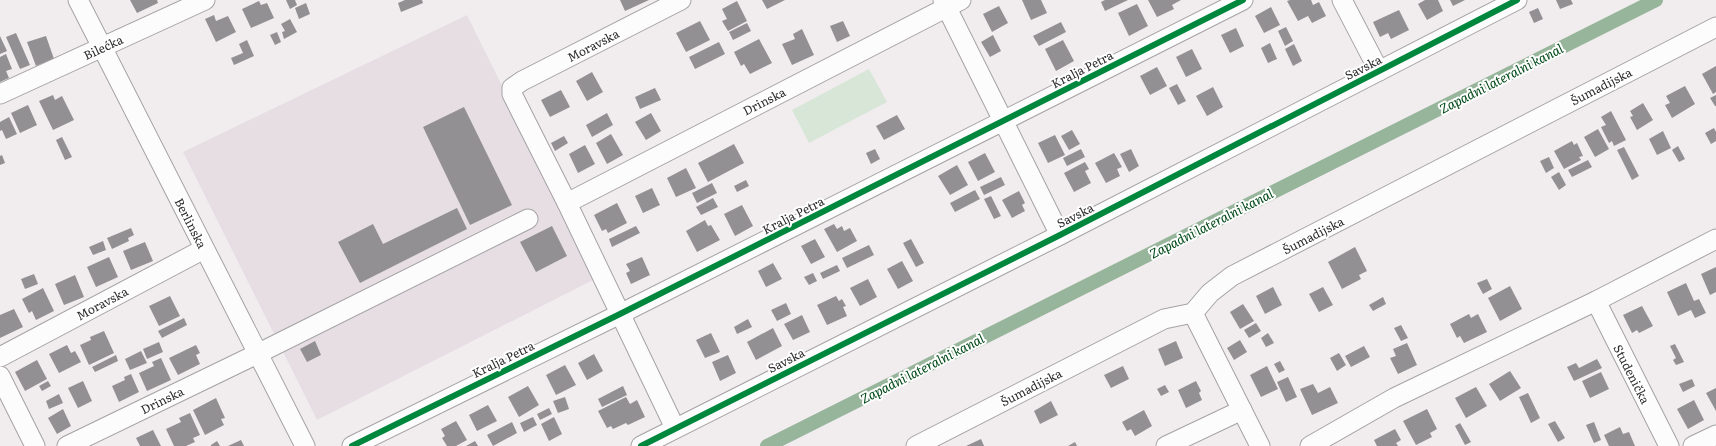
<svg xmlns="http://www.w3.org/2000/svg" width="1716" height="446" viewBox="0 0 1716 446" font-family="Literata,serif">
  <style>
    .built { fill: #e6dee3 }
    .green { fill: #d8e6d8 }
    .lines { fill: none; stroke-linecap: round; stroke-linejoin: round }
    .canal { stroke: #97b59a; stroke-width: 14 }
    .building { fill: #929092 }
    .minor-casing { stroke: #a5a2a4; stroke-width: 21 }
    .minor { stroke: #fdfcfd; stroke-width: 19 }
    .cycleway-casing { stroke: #fff; stroke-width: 8 }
    .cycleway { stroke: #00873e; stroke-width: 6 }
    .labels { text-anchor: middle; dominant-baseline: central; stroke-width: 4; stroke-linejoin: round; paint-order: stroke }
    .street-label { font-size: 12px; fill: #2e2c2d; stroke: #fff }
    .water-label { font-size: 13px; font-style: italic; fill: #004917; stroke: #fff }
  </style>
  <rect width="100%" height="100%" fill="#f1edef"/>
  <polygon class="built" points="467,15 597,278 317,420 183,152"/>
  <polygon class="green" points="869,69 887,102 809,143 792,110"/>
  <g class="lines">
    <polyline class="canal" points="767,446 1656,0"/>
  </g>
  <g class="building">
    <polygon points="130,0 157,0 158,3 137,13"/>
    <polygon points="286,0 295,0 297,5 290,9"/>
    <polygon points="405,0 422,0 423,3 401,12 398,3"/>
    <polygon points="620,0 649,0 625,11"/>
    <polygon points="762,0 785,0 767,9"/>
    <polygon points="1022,0 1041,0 1047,13 1031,20"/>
    <polygon points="1105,0 1128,0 1105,11 1101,2"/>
    <polygon points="1148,0 1181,0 1172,5 1174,9 1157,17"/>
    <polygon points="1290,0 1311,0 1313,5 1319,2 1326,16 1312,23 1308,16 1298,21 1287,1"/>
    <polygon points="1425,0 1438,0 1443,11 1427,20 1418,4"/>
    <polygon points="1450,0 1465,0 1453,6"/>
    <polygon points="1556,0 1571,0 1573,4 1560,9"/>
    <polygon points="259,1 261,5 267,3 274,18 251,28 242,9"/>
    <polygon points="737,1 747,21 728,31 722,21 727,19 722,9"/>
    <polygon points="306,3 310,14 299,19 295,8"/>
    <polygon points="1137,4 1148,26 1129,36 1118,13"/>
    <polygon points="999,6 1008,23 992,32 983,14"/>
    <polygon points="1271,7 1280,25 1264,33 1255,16"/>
    <polygon points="1538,8 1543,19 1534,23 1529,12"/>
    <polygon points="1399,10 1409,30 1391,39 1388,33 1380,37 1373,22"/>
    <polygon points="214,15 216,21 228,16 236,32 216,42 205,19"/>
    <polygon points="290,19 297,32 284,39 282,32 285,31 281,24"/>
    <polygon points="700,21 710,40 686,52 676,33"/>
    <polygon points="843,21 850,36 837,42 830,26"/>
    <polygon points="1061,22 1066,32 1039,46 1033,36"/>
    <polygon points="747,23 751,31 733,40 729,32"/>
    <polygon points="1286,27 1293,41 1285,46 1278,31"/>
    <polygon points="1236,28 1244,46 1230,53 1221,35"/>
    <polygon points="802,29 814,55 792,65 782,44 795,39 793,34"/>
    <polygon points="277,32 281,42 275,45 270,35"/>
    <polygon points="16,33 30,65 20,69 6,37"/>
    <polygon points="993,35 1001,51 990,57 981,42"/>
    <polygon points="0,36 7,51 0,54"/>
    <polygon points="46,36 54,59 36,66 27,42"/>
    <polygon points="759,39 772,63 750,74 744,64 741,66 734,52"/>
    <polygon points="247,40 254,56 234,65 231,58 243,53 239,44"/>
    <polygon points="1063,40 1074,61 1056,71 1045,49"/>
    <polygon points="719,42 725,54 695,69 689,57"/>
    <polygon points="1270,43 1277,59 1268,63 1261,48"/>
    <polygon points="1294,44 1302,61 1293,66 1285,49"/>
    <polygon points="1192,49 1202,69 1186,77 1176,57"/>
    <polygon points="6,54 12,69 6,71 9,78 0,82 0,57"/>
    <polygon points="1716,66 1716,92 1713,94 1702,74"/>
    <polygon points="1157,67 1167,86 1150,95 1140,76"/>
    <polygon points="592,72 603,92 587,101 576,81"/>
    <polygon points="1177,84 1186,101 1178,105 1169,88"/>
    <polygon points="1685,86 1695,104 1672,118 1665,105 1670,103 1666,96"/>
    <polygon points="1213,87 1223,107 1207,116 1196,96"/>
    <polygon points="655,88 661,100 640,109 635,97"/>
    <polygon points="561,90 570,107 550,117 541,100"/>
    <polygon points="53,95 55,100 62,96 74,120 53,130 39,101"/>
    <polygon points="1716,95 1716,106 1715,106 1710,98"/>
    <polygon points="1643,103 1653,120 1637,130 1630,117 1633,116 1630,111"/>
    <polygon points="28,105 37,125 20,133 11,113"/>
    <polygon points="464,107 512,205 470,225 423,127"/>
    <polygon points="1611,111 1626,140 1614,146 1612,141 1609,143 1601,127 1606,125 1601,117"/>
    <polygon points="607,113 613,125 592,137 586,125"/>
    <polygon points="651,113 661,131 646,140 635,122"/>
    <polygon points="897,115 905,129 884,140 876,126"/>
    <polygon points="9,117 17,134 6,139 2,130 0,131 0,122"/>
    <polygon points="1714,128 1716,132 1716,141 1711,144 1705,133"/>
    <polygon points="1598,129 1609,149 1595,157 1584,137"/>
    <polygon points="1072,130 1080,144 1069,150 1061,136"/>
    <polygon points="1663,131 1671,148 1657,155 1649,139"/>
    <polygon points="611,134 623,155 607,164 596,143"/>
    <polygon points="1055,135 1065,155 1048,163 1038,143"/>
    <polygon points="564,136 568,143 555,151 551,143"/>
    <polygon points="62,137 72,157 65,160 56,140"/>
    <polygon points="1572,141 1574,145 1577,143 1583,156 1579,157 1581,160 1564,169 1554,151"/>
    <polygon points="734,144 744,163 708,182 698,163"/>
    <polygon points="585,145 595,164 578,173 569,154"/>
    <polygon points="1678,146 1685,159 1679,162 1672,150"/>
    <polygon points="1624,147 1639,176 1632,180 1617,150"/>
    <polygon points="875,149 880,159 871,164 866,153"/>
    <polygon points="1081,149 1085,157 1067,166 1063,158"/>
    <polygon points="1131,149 1139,166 1129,172 1120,154"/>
    <polygon points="985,153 995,172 978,181 968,162"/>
    <polygon points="1114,153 1122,167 1117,169 1120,176 1106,183 1095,163"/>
    <polygon points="2,155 5,163 0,165 0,156"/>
    <polygon points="1549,157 1554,168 1546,173 1540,161"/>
    <polygon points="1588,160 1592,167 1572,177 1568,170"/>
    <polygon points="1085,162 1089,169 1085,171 1091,183 1074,192 1064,173"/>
    <polygon points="957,165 968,185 950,195 938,176"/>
    <polygon points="686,168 696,188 676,197 667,178"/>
    <polygon points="1559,172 1566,185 1559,190 1551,177"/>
    <polygon points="1001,177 1005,185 984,195 980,187"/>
    <polygon points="746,180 749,186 737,192 734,186"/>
    <polygon points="712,183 717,193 697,203 692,193"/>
    <polygon points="652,188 660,205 643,213 635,196"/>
    <polygon points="975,190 980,199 955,212 950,203"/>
    <polygon points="1019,191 1025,203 1022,205 1025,211 1012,218 1002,200"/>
    <polygon points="991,196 1001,216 994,219 984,199"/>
    <polygon points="713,198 718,207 701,215 696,207"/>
    <polygon points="617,203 627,223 608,233 606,229 602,231 594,215"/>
    <polygon points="742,205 753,226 735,236 724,214"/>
    <polygon points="457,208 467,229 360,283 338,242 373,224 383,244"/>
    <polygon points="705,220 708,226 711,225 720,240 697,252 686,231"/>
    <polygon points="834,224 837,229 842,226 844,231 850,228 857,241 837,252 824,229"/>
    <polygon points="552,226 567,256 536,272 520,242"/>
    <polygon points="636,226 640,233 612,247 609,239"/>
    <polygon points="131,228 134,235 128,238 129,241 112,249 107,238"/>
    <polygon points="815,239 825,257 811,264 801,246"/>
    <polygon points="911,239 924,263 916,267 903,243"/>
    <polygon points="103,241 106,250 93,255 89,247"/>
    <polygon points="145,242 153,261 131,270 123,251"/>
    <polygon points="869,245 874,255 847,268 842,258"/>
    <polygon points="1355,247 1367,271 1359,275 1361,279 1342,289 1328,262"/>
    <polygon points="109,257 118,277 96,287 87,267"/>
    <polygon points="642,257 650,275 631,284 626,273 630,271 626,264"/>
    <polygon points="902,261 913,281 898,289 887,269"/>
    <polygon points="773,263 782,279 766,287 758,271"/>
    <polygon points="837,265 840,271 823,279 820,273"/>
    <polygon points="1716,267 1716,292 1710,295 1701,274"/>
    <polygon points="813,273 817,281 809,285 804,277"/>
    <polygon points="34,274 38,284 25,289 21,279"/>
    <polygon points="75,275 84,297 64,305 55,284"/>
    <polygon points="868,279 877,297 860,306 850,288"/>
    <polygon points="1487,279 1492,289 1483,294 1477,283"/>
    <polygon points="1686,283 1694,301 1699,299 1706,313 1695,318 1691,310 1678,316 1667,292"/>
    <polygon points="1510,286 1522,309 1500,321 1488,298"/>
    <polygon points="1273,287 1282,305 1265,314 1256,296"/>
    <polygon points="1323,287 1333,305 1319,312 1309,294"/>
    <polygon points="43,288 54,311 36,320 32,311 29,313 22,299"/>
    <polygon points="170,296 180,316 159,326 149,306"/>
    <polygon points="836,296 839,301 842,299 846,306 843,307 847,316 827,325 817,305"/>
    <polygon points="1383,297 1386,304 1373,311 1369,305"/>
    <polygon points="786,303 791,314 777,321 771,310"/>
    <polygon points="1243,304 1254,321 1240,329 1230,312"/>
    <polygon points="1642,306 1653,326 1639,333 1637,330 1632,333 1623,315"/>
    <polygon points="14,309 23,327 0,338 0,315"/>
    <polygon points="1469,314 1471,318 1478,314 1487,332 1464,343 1460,336 1457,338 1450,324"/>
    <polygon points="802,315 810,332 793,340 784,324"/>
    <polygon points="184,318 187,325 162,338 158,331"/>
    <polygon points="748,319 752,327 737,334 734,327"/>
    <polygon points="1256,323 1261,331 1249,338 1244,330"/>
    <polygon points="1401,325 1408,338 1401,341 1394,328"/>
    <polygon points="773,328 782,346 756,360 747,342"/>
    <polygon points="104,331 114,353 89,365 80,345 91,340 90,337"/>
    <polygon points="711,333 720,352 705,358 696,340"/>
    <polygon points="1268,333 1274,343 1266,347 1261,338"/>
    <polygon points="1240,340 1247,352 1234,360 1227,348"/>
    <polygon points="315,341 321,355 307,362 300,349"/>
    <polygon points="1176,341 1183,358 1165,366 1158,349"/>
    <polygon points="159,342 163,352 147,359 143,349"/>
    <polygon points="1407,343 1417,365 1398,374 1390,358 1396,356 1393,349"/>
    <polygon points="1675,344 1684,362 1676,365 1673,360 1676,358 1670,346"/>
    <polygon points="67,345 71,353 75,351 81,362 59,373 49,354"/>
    <polygon points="196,345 200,353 196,355 200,364 178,375 169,358"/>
    <polygon points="1364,346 1370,357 1351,367 1345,356"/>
    <polygon points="141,351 147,363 130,370 125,359"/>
    <polygon points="1339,353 1346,365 1337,371 1330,358"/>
    <polygon points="594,354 603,371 587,380 578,363"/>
    <polygon points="116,355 118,361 95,372 92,367"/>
    <polygon points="728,355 736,373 720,381 712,362"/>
    <polygon points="161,358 171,380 147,391 139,373 154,366 152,362"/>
    <polygon points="1597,359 1602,368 1574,381 1567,367 1576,363 1579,368"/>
    <polygon points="37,360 47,379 25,391 15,372"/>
    <polygon points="1280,361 1285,370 1279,373 1274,364"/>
    <polygon points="565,365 576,385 556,395 546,375"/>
    <polygon points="1123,366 1129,379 1111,388 1104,375"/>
    <polygon points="1267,366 1278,389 1261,397 1250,375"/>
    <polygon points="1510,371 1521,388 1500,401 1489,384"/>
    <polygon points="1601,372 1609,389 1590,398 1582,381"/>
    <polygon points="131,374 139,392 119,402 112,386 125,380 124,377"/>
    <polygon points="1288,377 1297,397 1286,402 1277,382"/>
    <polygon points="1692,379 1695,386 1683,392 1679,384"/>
    <polygon points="48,381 51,386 42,391 39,386"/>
    <polygon points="83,381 92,401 78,408 68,388"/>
    <polygon points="1196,381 1201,391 1199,393 1202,400 1186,408 1178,390"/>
    <polygon points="1313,384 1318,393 1330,387 1338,403 1312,415 1300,389"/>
    <polygon points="1165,385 1169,392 1161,396 1157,389"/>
    <polygon points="528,386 539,405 519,417 508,397"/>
    <polygon points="623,386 627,395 602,407 598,399"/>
    <polygon points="1476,387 1487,406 1466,418 1455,398"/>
    <polygon points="1716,388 1716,411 1706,393"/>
    <polygon points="1528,393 1540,418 1531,423 1519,397"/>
    <polygon points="59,394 63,403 49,409 46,401"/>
    <polygon points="565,397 569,409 558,413 553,401"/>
    <polygon points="626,397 630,404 637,400 645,417 628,425 626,423 613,429 611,426 607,428 598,411"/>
    <polygon points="216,398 225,418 221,419 224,425 205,435 193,410"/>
    <polygon points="1694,400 1704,420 1688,429 1677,409"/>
    <polygon points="1051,401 1058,415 1040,424 1034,411"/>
    <polygon points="488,405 497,421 477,431 469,415"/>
    <polygon points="549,408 552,414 540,420 537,414"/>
    <polygon points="63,409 71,426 57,434 48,418"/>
    <polygon points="1427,409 1437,429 1430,433 1432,437 1416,445 1403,421"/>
    <polygon points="1144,410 1152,426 1135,436 1131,429 1127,431 1122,422"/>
    <polygon points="190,413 200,435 193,438 195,442 186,446 174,446 166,429 181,422 179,418"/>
    <polygon points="533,417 537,425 524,432 520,423"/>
    <polygon points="554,417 562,434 549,441 541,424"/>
    <polygon points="456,421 467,440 456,446 447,446 442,438 445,436 441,429"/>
    <polygon points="1555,421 1565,438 1558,442 1548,424"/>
    <polygon points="512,422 517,433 493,446 487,435"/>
    <polygon points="1594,422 1601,440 1594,443 1586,425"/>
    <polygon points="1460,423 1471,442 1465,445 1455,426"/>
    <polygon points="1620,427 1623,434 1629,432 1635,446 1609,446 1604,435"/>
    <polygon points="1395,429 1401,440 1396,443 1398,446 1377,446 1374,440"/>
    <polygon points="153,430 161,446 140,446 136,438"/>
    <polygon points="981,439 984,446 966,446"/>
    <polygon points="241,440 244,446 228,446"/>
    <polygon points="217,441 220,446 211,446 211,445"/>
    <polygon points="475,441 478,446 466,446"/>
    <polygon points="1075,442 1077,446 1068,446"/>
  </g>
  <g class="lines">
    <g class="minor-casing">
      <g id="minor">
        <polyline points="78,0 305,446"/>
        <polyline points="943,0 1060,235"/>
        <polyline points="1342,0 1379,71"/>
        <polyline points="0,94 205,0"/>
        <polyline points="567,203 961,0"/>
        <polyline points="1596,301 1669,446"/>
        <polyline points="1193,313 1260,446"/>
        <polyline points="0,357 204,249"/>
        <polyline points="0,376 35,446"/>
        <polyline points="675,428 567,203 512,94 512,88 522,81 681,0"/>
        <polyline points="67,446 257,354 528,219"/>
        <polyline points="352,446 620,314 1243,0"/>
        <polyline points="641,446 1060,235 1517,0"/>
        <polyline points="916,446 1164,319 1193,313 1210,293 1232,276 1716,27"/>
        <polyline points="1166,446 1242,410"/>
        <polyline points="1310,446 1394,398 1596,301 1716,239"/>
        <polyline points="1693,446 1716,435"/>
      </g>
    </g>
    <use href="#minor" class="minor"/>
    <g class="cycleway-casing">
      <g id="cycleway">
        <polyline points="352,446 620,314 1243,0"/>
        <polyline points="641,446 1060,235 1517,0"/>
      </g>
    </g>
    <use href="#cycleway" class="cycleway"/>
  </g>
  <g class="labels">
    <g class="street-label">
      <text transform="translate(593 45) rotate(-27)">Moravska</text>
      <text transform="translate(103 47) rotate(-25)">Bilećka</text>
      <text transform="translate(1363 67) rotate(-27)">Savska</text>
      <text transform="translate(1082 69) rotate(-27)">Kralja Petra</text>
      <text transform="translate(1601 86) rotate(-27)">Šumadijska</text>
      <text transform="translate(764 101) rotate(-27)">Drinska</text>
      <text transform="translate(793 215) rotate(-27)">Kralja Petra</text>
      <text transform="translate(1075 215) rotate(-27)">Savska</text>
      <text transform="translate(191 223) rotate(63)">Berlinska</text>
      <text transform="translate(1313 235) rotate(-27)">Šumadijska</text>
      <text transform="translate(102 303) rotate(-28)">Moravska</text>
      <text transform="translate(503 359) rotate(-26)">Kralja Petra</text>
      <text transform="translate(786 360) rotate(-27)">Savska</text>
      <text transform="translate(1632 374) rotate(63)">Studenička</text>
      <text transform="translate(1031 387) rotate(-27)">Šumadijska</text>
      <text transform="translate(162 400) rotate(-26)">Drinska</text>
    </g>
    <g class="water-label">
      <text transform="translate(1501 78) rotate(-27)">Zapadni lateralni kanal</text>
      <text transform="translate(1211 223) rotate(-27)">Zapadni lateralni kanal</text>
      <text transform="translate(922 368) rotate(-27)">Zapadni lateralni kanal</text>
    </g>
  </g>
</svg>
